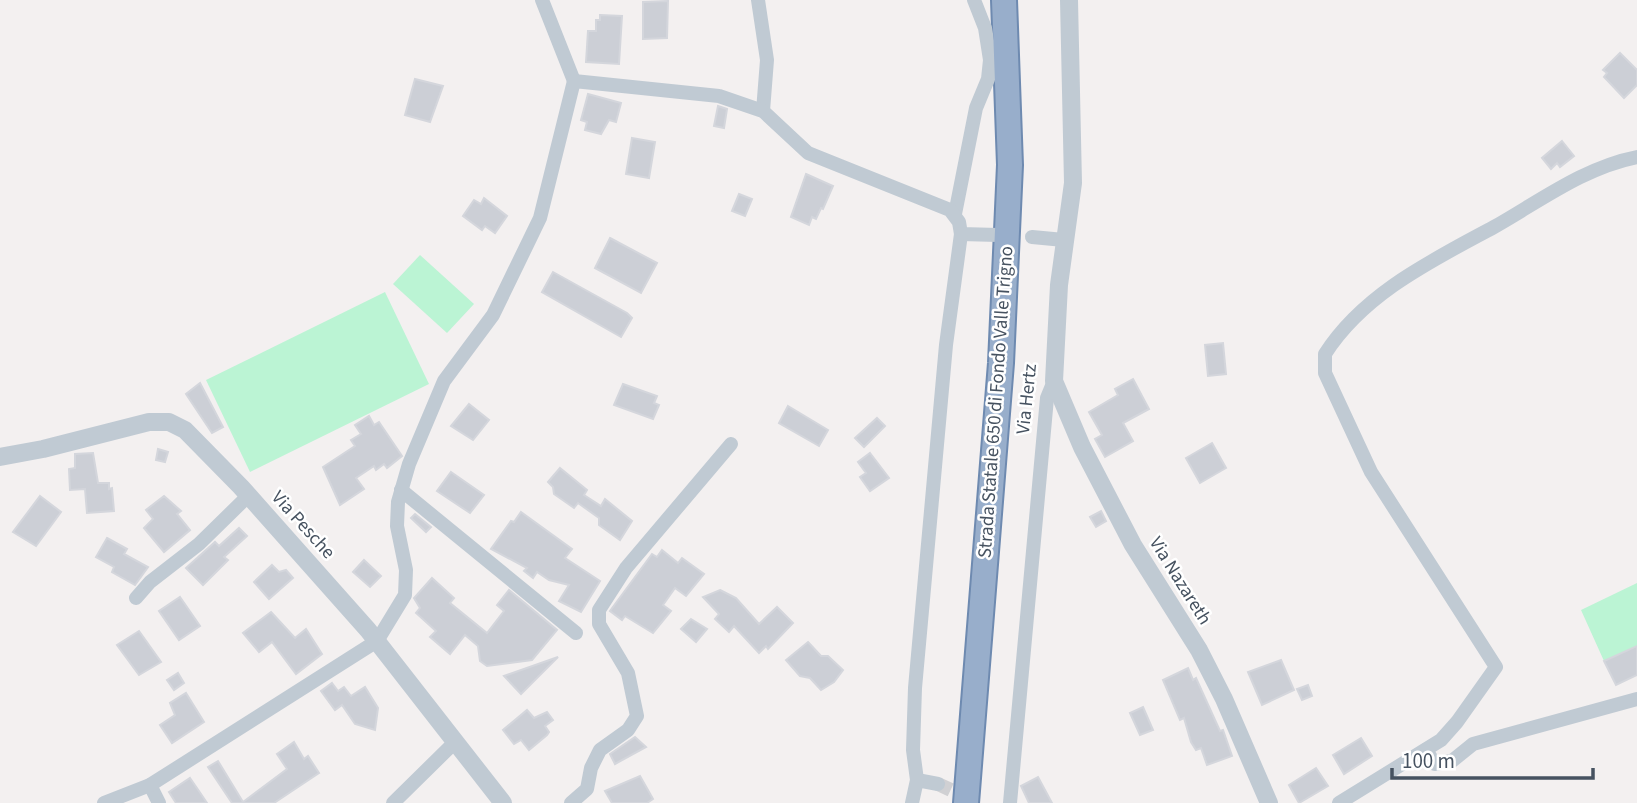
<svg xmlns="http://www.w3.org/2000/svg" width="1637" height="803" viewBox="0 0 1637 803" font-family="'Source Sans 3',sans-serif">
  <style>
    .green { fill: #bbf4d4 }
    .building { fill: #cccfd6; stroke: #d4d6dc; stroke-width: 2 }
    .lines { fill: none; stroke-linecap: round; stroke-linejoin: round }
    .minor-tunnel { stroke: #d0d0d3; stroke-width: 14; stroke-dasharray: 14 7; stroke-linecap: butt }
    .trunk-casing { stroke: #6e8ab0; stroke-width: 28 }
    .minor { stroke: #c0cad3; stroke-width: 14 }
    .tertiary { stroke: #c0cad3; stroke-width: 18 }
    .trunk { stroke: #98aecb; stroke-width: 24 }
    .labels { text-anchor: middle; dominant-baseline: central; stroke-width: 5; stroke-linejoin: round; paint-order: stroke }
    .street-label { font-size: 19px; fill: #465260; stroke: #fff }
  </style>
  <rect width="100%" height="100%" fill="#f3f0f0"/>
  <g class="green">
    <polygon points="420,255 474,304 447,333 393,284"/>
    <polygon points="385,292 429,384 250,472 206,380"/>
    <polygon points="1637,583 1637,649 1635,647 1604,661 1581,610"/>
  </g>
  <g class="building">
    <polygon points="668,1 667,38 643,39 643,2"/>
    <polygon points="600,15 622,16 619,64 586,62 588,31 596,31 596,20 600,20"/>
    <polygon points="1620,53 1637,70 1637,85 1624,98 1604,77 1607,73 1603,70"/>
    <polygon points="415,79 443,86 430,122 405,115"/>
    <polygon points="588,94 621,103 616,122 609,120 601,134 585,130 587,122 581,120"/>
    <polygon points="718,106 727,109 724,128 714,126"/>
    <polygon points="632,138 655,142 649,178 626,174"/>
    <polygon points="1562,141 1574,156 1560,167 1557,163 1551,169 1542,158"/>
    <polygon points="806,174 833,186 823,209 821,208 816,219 812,217 809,225 791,217"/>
    <polygon points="739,194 752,199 745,216 732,211"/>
    <polygon points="484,198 507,216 495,233 485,226 482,230 463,216 474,200 481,204"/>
    <polygon points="610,238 657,263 641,293 595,268"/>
    <polygon points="553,272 627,313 632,318 621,337 542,292"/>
    <polygon points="1223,343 1226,374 1208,376 1205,345"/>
    <polygon points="1133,379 1149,409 1123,423 1133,441 1105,457 1095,439 1102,435 1089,412 1118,395 1115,389"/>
    <polygon points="200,383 223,427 212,433 186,394"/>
    <polygon points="623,384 657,396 654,403 659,405 653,419 614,405"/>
    <polygon points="469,404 489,420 473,440 451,426"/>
    <polygon points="788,406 828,430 819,446 779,423"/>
    <polygon points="369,416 374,425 379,422 402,456 387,468 384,464 376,470 374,466 356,478 364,489 340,505 323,467 355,446 351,440 361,434 355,425"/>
    <polygon points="877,418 885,426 864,447 855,438"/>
    <polygon points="1212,443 1226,468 1200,483 1186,458"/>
    <polygon points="158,449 168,452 165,462 156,460"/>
    <polygon points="93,453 98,483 109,483 109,489 112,488 114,511 87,513 85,489 70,490 69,469 75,468 75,454"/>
    <polygon points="870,453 889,478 870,491 860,477 866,473 858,462"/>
    <polygon points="560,468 587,490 584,495 601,506 605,499 632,521 620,540 599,525 599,518 578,503 574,508 554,494 553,487 548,482"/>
    <polygon points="451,472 484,495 470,513 437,491"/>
    <polygon points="40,496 61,512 36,546 13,532"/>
    <polygon points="164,496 181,511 177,514 190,530 164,552 144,528 153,519 146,510"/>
    <polygon points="1101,511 1106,521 1096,527 1090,517"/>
    <polygon points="521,512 572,549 565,558 600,581 581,612 559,601 569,585 549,580 537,572 533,578 524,571 527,568 491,549 511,521 514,522"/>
    <polygon points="415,514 431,527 426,532 411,518"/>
    <polygon points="239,528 247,536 224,557 228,560 203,585 186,568 215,542 219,546"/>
    <polygon points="107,538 127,549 124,554 148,567 135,585 112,572 114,567 96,557"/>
    <polygon points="662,550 678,563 682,558 704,574 686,596 675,588 663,605 671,611 653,633 625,616 622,620 610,611 652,554 657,557"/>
    <polygon points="364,560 381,576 370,587 353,572"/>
    <polygon points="272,565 279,572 286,570 293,578 269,599 254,582"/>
    <polygon points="432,578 454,598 450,603 487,633 504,611 497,605 509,590 557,630 532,660 487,666 480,661 478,646 465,635 450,654 430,637 436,631 416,613 420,608 414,598"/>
    <polygon points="720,590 736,598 759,624 777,607 793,623 768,649 766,646 759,653 734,626 729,632 715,619 719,614 703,597"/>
    <polygon points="180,597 200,626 179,640 159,611"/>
    <polygon points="271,612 295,638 306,629 322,654 296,674 272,642 259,652 243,633"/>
    <polygon points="691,619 707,629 696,642 681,629"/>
    <polygon points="139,631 161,662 139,675 117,645"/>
    <polygon points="808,642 821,656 828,656 843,670 834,682 821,690 810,678 800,676 786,660"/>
    <polygon points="1637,646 1637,675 1616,685 1604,661"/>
    <polygon points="558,657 521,694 504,676"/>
    <polygon points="1281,660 1294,690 1262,705 1248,672"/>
    <polygon points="1188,668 1193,680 1196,678 1220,731 1223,730 1232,756 1207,765 1201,748 1196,750 1191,742 1184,718 1180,720 1163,680"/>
    <polygon points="178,673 184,683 174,690 167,680"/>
    <polygon points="332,683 338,691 344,687 351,696 365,687 378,708 375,730 355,724 342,705 335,710 321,691"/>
    <polygon points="1308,685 1312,696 1302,700 1297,689"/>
    <polygon points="186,693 204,722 172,743 160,725 175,715 170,703"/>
    <polygon points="1143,707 1153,730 1140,735 1130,713"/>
    <polygon points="527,710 534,718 547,712 553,720 545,726 549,732 547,735 529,750 521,740 514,744 503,730"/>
    <polygon points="635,737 646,747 615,764 610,754"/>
    <polygon points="1361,738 1372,756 1344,774 1333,755"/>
    <polygon points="294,742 304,759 308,756 319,773 274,803 232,803 208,767 218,761 243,802 287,769 277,754"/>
    <polygon points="1316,768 1328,786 1299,803 1289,785"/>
    <polygon points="640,776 653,799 647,803 612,803 605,791"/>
    <polygon points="1038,777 1052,803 1029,803 1021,786"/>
    <polygon points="190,778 201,794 207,803 176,803 169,792"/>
  </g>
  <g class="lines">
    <polyline class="minor-tunnel" points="938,784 970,799"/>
    <g class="trunk-casing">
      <polyline id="trunk" points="966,803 1001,363 1010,165 1004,0"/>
    </g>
    <g class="minor">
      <polyline points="542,0 574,81"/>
      <polyline points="758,0 767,60 763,111"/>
      <polyline points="955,214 976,108 988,79 990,60 985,28 974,0"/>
      <polyline points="1032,237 1064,240"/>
      <polyline points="401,490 576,633"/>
      <polyline points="136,598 150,582 199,544 248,496"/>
      <polyline points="1426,750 1435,764 1452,761 1473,744 1637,699"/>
      <polyline points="917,780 938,784"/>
      <polyline points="150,785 159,803"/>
      <polyline points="104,803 150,785 377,641 405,595 406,570 397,526 398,502 409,464 444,381 493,315 540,218 574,81 719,96 763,111 808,153 950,210 959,222 961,234 998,235"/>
      <polyline points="393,803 455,742"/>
      <polyline points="571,803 587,789 591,768 600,750 628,730 637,716 628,673 599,624 599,610 626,568 731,444"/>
      <polyline points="912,803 917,780 913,750 915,688 946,345 961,234"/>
      <polyline points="1010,803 1047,398 1054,381"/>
      <path d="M1339,803L1441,740L1457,722L1496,667L1371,472L1325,373V354C1364,293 1433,260 1494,227C1540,201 1585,167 1637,157"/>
    </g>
    <g class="tertiary">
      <polyline points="1069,0 1073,183 1059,285 1054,381 1082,447 1133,545 1199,650 1224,699 1269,803"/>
      <polyline points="0,457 43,449 149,422 169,422 185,430 241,487 368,630 503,803"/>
    </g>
    <use href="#trunk" class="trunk"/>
  </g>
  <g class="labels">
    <g class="street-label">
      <text transform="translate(1027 399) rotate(-84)">Via Hertz</text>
      <text transform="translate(996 402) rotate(-86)">Strada Statale 650 di Fondo Valle Trigno</text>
      <text transform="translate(303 525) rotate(48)">Via Pesche</text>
      <text transform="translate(1180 581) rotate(58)">Via Nazareth</text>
    </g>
  </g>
  <path d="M1392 768v10h201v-10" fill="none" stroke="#465260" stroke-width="3.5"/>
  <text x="1402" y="768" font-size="21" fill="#465260" stroke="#ffffff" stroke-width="5" paint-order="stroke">100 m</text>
</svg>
